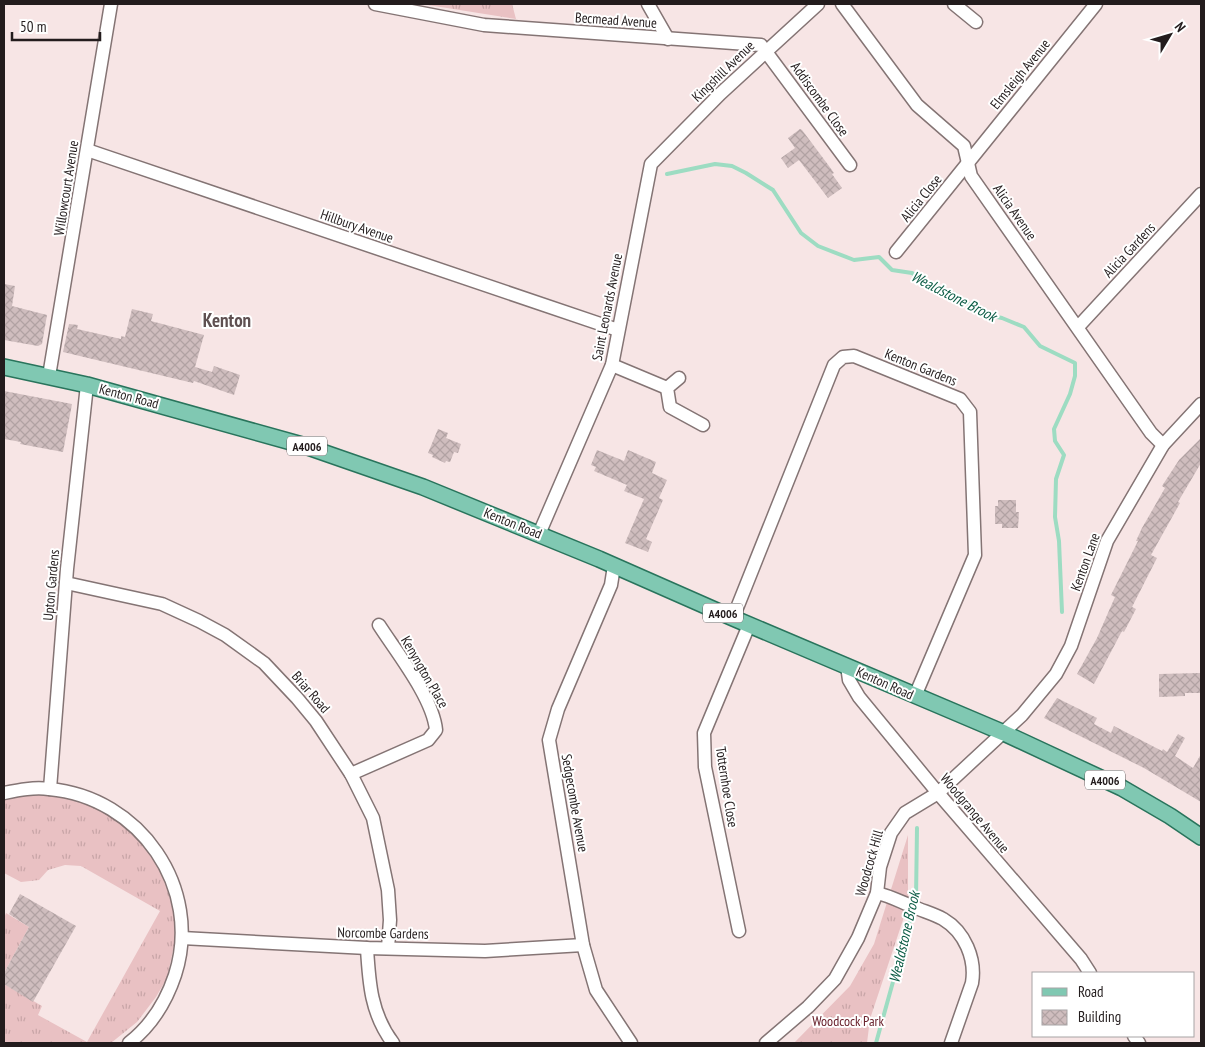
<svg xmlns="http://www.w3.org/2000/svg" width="1205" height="1047" viewBox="0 0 1205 1047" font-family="'PT Sans Narrow',sans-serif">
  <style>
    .grass { fill: url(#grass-tufts) }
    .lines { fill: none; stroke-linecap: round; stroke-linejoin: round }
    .stream { stroke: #9ddcc2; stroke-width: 4 }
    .building { fill: url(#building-cross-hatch) }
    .minor-casing { stroke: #847474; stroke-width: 15 }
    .major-casing { stroke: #29745c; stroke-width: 18 }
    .minor { stroke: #fff; stroke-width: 12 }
    .major { stroke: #80c8b2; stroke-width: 15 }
    .labels { text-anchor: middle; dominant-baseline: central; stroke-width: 4; stroke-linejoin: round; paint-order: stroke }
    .shield { fill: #fff; stroke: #656061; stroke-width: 1 }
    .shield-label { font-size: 12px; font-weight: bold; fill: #231c1d }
    .street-label { font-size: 14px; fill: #231c1d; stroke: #fff }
    .park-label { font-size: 14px; fill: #68202b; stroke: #fff }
    .water-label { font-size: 15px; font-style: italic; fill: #0d5d46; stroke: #fff }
    .district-label { font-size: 19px; font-weight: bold; fill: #5f5051; stroke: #fff }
  </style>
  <defs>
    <pattern id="grass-tufts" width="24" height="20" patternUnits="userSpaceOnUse" patternTransform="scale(1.25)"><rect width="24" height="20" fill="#e9c1c3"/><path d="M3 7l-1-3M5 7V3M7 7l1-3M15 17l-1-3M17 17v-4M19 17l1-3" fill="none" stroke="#c8a5a7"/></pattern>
    <pattern id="building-cross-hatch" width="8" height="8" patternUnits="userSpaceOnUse" patternTransform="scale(1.25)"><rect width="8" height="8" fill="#cfbdbe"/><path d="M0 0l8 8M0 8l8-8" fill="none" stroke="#b1a2a3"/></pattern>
  </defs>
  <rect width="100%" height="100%" fill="#f7e5e5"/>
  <g class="grass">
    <polygon points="428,4 512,4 516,19 428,5"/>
    <polygon points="40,795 61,797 92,806 105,812 126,825 144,846 160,869 170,892 176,918 176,937 167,978 156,997 137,1022 111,1043 4,1043 4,984 42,1006 38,1015 87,1042 160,911 81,866 65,865 48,870 39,880 21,882 4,873 4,799 13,797"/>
    <polygon points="908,835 908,905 870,1019 867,1043 794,1043 850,986 874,944"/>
    <polygon points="6,913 29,927 4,973 4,918"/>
  </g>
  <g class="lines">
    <g class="stream">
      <polyline points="667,174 715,164 732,166 746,173 773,190 801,233 818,246 854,260 879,257 892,270 912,273 937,289 952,293 983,314 1002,318 1024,327 1040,346 1075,363 1075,376 1070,394 1054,429 1055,441 1064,455 1056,479 1055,517 1059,541 1062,612"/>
      <polyline points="876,1043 916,899 917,828"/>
    </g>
  </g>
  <g class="building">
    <polygon points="800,129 802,130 829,166 834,173 832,174 842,188 828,198 799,160 788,168 781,158 795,148 788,138"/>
    <polygon points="4,284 15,286 12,306 47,315 42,344 38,346 4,340"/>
    <polygon points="132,309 153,314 151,321 204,335 195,367 212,372 214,366 240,375 234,395 194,381 193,383 63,352 69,324 78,325 77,329 121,339 121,336 125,337"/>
    <polygon points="4,391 72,404 63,452 20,444 21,442 4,439"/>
    <polygon points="438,429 448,433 446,438 461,444 458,453 454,452 450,462 446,461 445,463 432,457 433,455 428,453"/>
    <polygon points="1201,438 1201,463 1178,502 1180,503 1151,555 1157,558 1132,607 1136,609 1124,632 1122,631 1094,684 1077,674 1097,638 1115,597 1111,595 1138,541 1136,541 1142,528 1165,488 1162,486 1179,460"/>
    <polygon points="597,450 624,461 628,450 656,462 652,473 667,480 659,498 663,500 646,539 652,542 648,552 625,543 644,499 624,491 627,485 594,471 596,467 591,465"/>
    <polygon points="998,500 1016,500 1016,512 1019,512 1018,528 1002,528 1002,524 995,524 995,506 998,506"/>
    <polygon points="1201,673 1201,693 1185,693 1185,696 1159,697 1159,674"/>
    <polygon points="1057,698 1097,718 1094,724 1111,733 1114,726 1162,751 1163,749 1167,752 1178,734 1185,738 1175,756 1193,768 1201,754 1201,802 1144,768 1044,718"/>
    <polygon points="20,894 76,926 33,1002 4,984 4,973 29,927 9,914"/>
  </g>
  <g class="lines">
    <g class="minor-casing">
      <g id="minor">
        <polyline points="375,4 484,25 761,45 850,165"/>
        <polyline points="648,4 668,39"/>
        <polyline points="842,4 917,105 964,146 971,176 1151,433 1163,445"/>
        <polyline points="954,4 976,22"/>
        <polyline points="87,150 618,330"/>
        <polyline points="896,252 1096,4"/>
        <polyline points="1078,327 1201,194"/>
        <polyline points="612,365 667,388"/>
        <polyline points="49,376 111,4"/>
        <polyline points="679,378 667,388 670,407 703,425"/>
        <polyline points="539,534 612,365 651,164 720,94 818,4"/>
        <polyline points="614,566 611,585 558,709 549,740 583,945 596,990 631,1043"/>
        <polyline points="66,583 162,604 199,621 225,635 264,663 297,698 316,721 351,774 373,818 388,890 390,920 388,948"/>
        <polyline points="733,618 834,365 843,357 854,356 960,399 970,412 975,555 915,696"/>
        <polyline points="847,666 849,680 859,697 938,793 1081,959 1090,973"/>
        <path d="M351,774L428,740L436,730C433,698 397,653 379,625"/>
        <polyline points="50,789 67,569 87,385"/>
        <path d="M4,793C19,790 34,787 49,789C140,797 203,888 175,975C166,1002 152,1025 129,1043"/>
        <path d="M877,893C890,896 901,902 914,907C923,911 934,914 943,919C965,932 976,959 972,983L951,1043"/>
        <polyline points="739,931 705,767 704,733 749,625"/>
        <polyline points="182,938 367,948 485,951 583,945"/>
        <path d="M367,948C369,983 371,1014 393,1043"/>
        <polyline points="1134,1036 1139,1043"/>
        <polyline points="766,1043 808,1007 835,979 858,938 877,893 880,867 891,833 905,813 938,793 1022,715 1056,674 1071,646 1107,541 1163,445 1201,404"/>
      </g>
    </g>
    <g class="major-casing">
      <polyline id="major" points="4,367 87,385 302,445 423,487 599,559 733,618 1004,733 1122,788 1170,816 1201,837"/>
    </g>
    <use href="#minor" class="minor"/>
    <use href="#major" class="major"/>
  </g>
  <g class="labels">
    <g class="shield">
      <rect x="287" y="436.5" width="40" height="19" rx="4"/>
      <rect x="703" y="603.5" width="40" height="19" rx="4"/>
      <rect x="1085" y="770.5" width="40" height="19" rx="4"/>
    </g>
    <g class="shield-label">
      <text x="307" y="446">A4006</text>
      <text x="723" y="613">A4006</text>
      <text x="1105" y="780">A4006</text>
    </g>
    <g class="street-label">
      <text transform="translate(616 20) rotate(4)">Becmead Avenue</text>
      <text transform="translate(723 71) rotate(-44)">Kingshill Avenue</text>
      <text transform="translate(1020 74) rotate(-51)">Elmsleigh Avenue</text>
      <text transform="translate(820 99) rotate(54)">Addiscombe Close</text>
      <text transform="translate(66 188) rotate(-81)">Willowcourt Avenue</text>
      <text transform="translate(921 198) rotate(-51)">Alicia Close</text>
      <text transform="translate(1015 212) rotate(55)">Alicia Avenue</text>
      <text transform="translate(357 226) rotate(19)">Hillbury Avenue</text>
      <text transform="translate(1129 250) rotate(-47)">Alicia Gardens</text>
      <text transform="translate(607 307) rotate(-79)">Saint Leonards Avenue</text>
      <text transform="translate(921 367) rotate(22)">Kenton Gardens</text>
      <text transform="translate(129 396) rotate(15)">Kenton Road</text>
      <text transform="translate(513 523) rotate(22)">Kenton Road</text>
      <text transform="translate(1085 562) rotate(-70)">Kenton Lane</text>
      <text transform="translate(51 585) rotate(-85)">Upton Gardens</text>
      <text transform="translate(425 672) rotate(60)">Kenyngton Place</text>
      <text transform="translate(885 683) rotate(24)">Kenton Road</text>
      <text transform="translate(311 692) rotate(49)">Briar Road</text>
      <text transform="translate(727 787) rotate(81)">Totternhoe Close</text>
      <text transform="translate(575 803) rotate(80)">Sedgecombe Avenue</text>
      <text transform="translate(975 813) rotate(50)">Woodgrange Avenue</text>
      <text transform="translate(869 863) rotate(-74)">Woodcock Hill</text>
      <text transform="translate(383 933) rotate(1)">Norcombe Gardens</text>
    </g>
    <g class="park-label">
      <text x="848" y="1021">Woodcock Park</text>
    </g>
    <g class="water-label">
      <text transform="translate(954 296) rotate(27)">Wealdstone Brook</text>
      <text transform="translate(904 937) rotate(-77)">Wealdstone Brook</text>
    </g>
    <g class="district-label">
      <text x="227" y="320">Kenton</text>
    </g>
  </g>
  <rect width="1205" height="1047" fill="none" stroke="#231c1d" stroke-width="10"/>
  <rect x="1032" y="972" width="162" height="65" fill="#ffffff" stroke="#a7a4a5"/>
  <rect x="1042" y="988" width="25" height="8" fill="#80c8b2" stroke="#a7a4a5"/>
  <text x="1078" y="997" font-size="15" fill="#231c1d">Road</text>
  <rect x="1042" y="1010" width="25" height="15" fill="url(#building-cross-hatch)" stroke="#a7a4a5"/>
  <text x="1078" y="1022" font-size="15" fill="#231c1d">Building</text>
  <g transform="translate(1170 35) rotate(52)" stroke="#ffffff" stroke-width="4" paint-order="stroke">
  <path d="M0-4L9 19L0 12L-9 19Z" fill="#231c1d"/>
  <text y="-8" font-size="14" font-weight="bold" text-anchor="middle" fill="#231c1d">N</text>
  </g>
  <path d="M12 32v8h88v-8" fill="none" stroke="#231c1d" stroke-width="2.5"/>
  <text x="20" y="32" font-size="15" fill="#231c1d" stroke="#ffffff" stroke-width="4" paint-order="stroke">50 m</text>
</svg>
